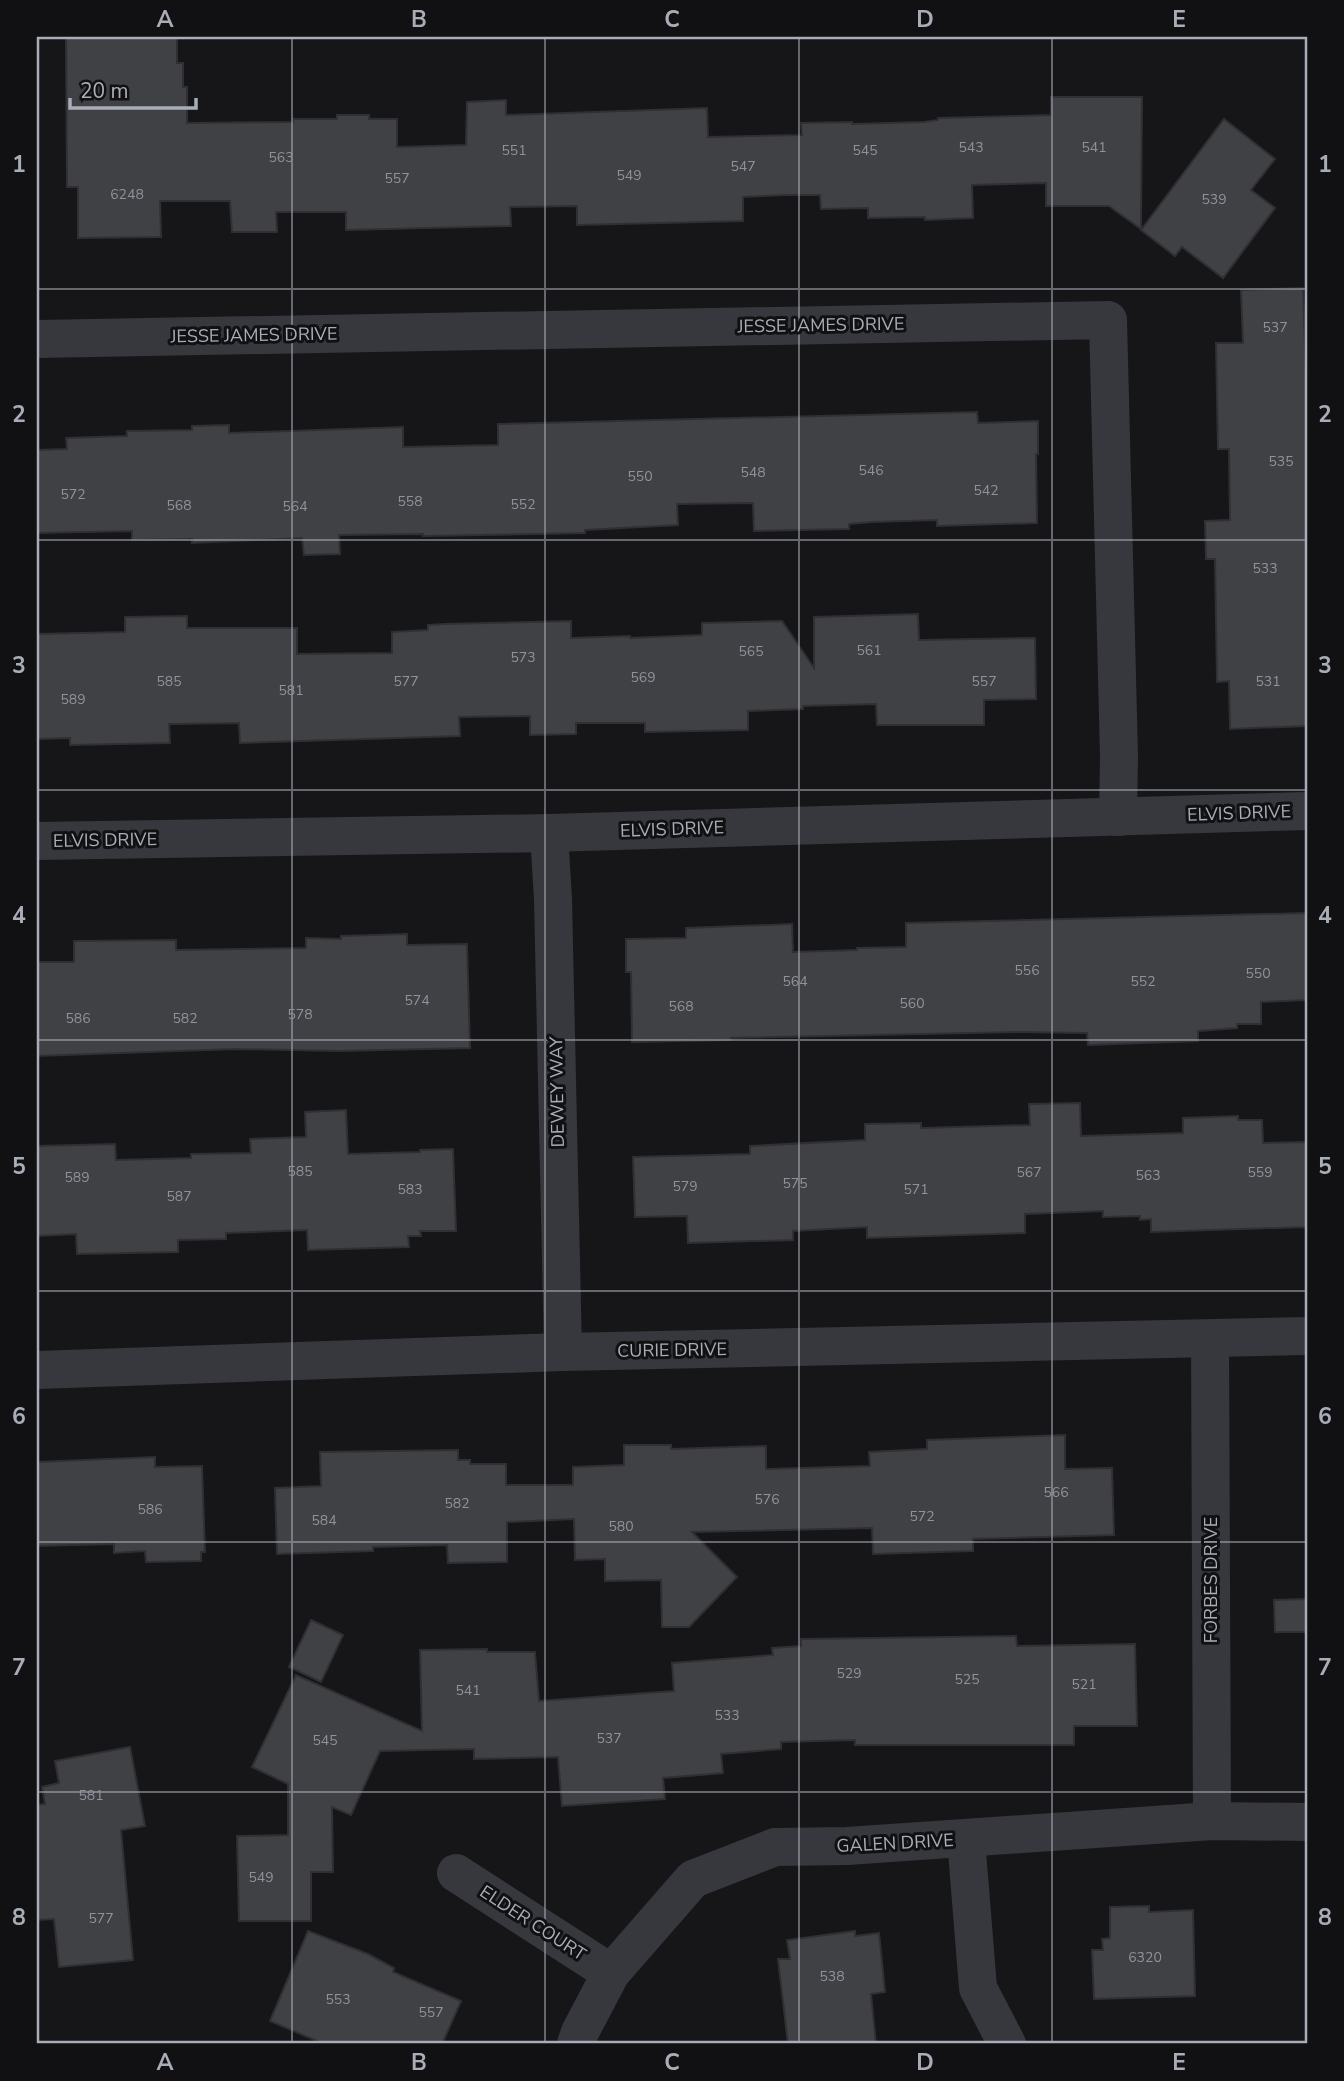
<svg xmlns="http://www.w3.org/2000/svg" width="1344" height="2081" viewBox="0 0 1344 2081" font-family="'Nunito Sans',sans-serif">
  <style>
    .building { fill: #404145; stroke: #303034; stroke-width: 2 }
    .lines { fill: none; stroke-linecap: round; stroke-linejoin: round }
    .minor { stroke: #37383d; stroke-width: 38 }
    .grid { fill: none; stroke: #a8adb8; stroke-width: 2; stroke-opacity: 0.55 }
    .labels { text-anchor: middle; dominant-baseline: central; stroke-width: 6; stroke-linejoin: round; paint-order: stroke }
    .number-label { font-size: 14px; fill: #8e929b }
    .street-label { font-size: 18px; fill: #a8adb8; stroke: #111113 }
    .neatline { fill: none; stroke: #a8adb8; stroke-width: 2.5 }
    .grid-label { font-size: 23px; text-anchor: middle; font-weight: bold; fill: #a8adb8 }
  </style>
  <rect width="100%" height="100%" fill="#161618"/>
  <g class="building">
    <polygon points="66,37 177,37 177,63 183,63 183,87 187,87 187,123 293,122 293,119 337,119 337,115 369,115 369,119 397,119 397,147 466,145 467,102 506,100 506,115 707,108 708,137 802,135 801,123 852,122 852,124 924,122 938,120 938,118 1051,115 1051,97 1142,97 1141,229 1109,206 1046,206 1046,183 972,185 973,218 925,220 925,217 868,218 868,208 821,209 820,195 786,195 743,197 743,221 577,225 577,206 510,207 511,226 346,230 346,212 276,212 277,232 232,232 230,201 160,201 161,237 78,238 78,187 67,187"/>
    <polygon points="1224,119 1275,159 1251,190 1275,208 1223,278 1182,247 1175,256 1141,230"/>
    <polygon points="1303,288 1307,403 1307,726 1230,729 1229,681 1217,682 1215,559 1206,559 1205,521 1230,520 1229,449 1218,449 1216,343 1243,343 1241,290"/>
    <polygon points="977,412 978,423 1038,421 1038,454 1036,454 1037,523 937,526 937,520 872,522 849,524 849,529 754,531 753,503 677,504 678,525 585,530 585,533 423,536 423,534 339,535 340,554 304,555 302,538 192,543 192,539 132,540 132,531 37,533 37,450 67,449 66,438 127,436 127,431 192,430 192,426 229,425 229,433 403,427 403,447 498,445 498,424"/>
    <polygon points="918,614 919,640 1035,638 1036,699 984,700 984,725 877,725 876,704 803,706 803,709 748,711 748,730 645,732 645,723 576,723 576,734 530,735 530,716 459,717 460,736 240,743 239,723 169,724 170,743 70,745 70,738 37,739 37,634 125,632 125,617 187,616 187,628 297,628 297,654 392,653 392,632 428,630 428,625 445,624 571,621 571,638 630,636 630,638 702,635 702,623 782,621 814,668 814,617"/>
    <polygon points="1307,913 1307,1000 1261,1002 1261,1024 1237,1024 1237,1028 1198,1031 1198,1041 1088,1045 1087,1033 1021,1032 731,1038 731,1040 632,1042 631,972 626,972 626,939 686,938 686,928 792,924 793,952 857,950 857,948 906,947 906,923"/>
    <polygon points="407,934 407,945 467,944 470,1048 340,1051 235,1049 37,1056 37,962 74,962 74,941 176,940 176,950 306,948 306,938 341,939 341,936"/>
    <polygon points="1080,1103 1081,1136 1183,1133 1183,1118 1238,1116 1238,1120 1262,1120 1263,1143 1307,1142 1307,1227 1151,1232 1151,1219 1140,1220 1140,1216 1103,1217 1103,1211 1025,1214 1025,1233 867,1238 867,1227 793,1231 793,1240 688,1243 687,1216 635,1217 633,1157 750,1154 750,1146 865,1140 865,1124 921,1123 921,1128 1030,1125 1029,1104"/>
    <polygon points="346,1110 348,1154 420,1152 420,1150 453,1149 456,1231 420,1231 421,1236 408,1236 409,1247 308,1250 307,1230 226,1233 226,1239 178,1240 178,1252 77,1254 76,1234 37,1236 37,1146 115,1144 116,1160 191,1158 191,1154 251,1153 250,1139 306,1137 305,1112"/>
    <polygon points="1065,1435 1065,1469 1112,1468 1114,1535 973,1539 973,1551 873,1554 872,1528 692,1532 737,1577 689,1627 662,1627 661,1580 605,1581 605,1559 575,1560 574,1519 507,1522 507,1562 448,1563 447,1545 373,1547 373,1551 277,1554 275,1488 321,1486 320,1452 458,1450 458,1460 470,1460 470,1464 506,1464 506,1485 573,1485 573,1467 624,1465 624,1445 671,1445 671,1449 766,1446 766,1469 870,1466 869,1452 927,1449 927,1440"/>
    <polygon points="155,1457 155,1467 202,1466 205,1552 201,1552 201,1561 146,1562 145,1551 114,1553 114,1544 37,1546 37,1462"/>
    <polygon points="1307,1599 1307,1632 1275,1632 1274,1600"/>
    <polygon points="311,1620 343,1635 321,1682 289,1667"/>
    <polygon points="1016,1636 1017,1646 1135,1644 1137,1726 1074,1726 1074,1745 855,1745 855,1740 781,1742 781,1749 721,1754 723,1773 663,1778 665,1799 562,1806 558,1757 474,1759 474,1749 380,1751 351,1815 332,1807 333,1872 311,1872 311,1921 239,1921 237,1836 288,1835 288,1784 252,1767 296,1675 422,1731 420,1650 487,1649 487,1652 535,1652 539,1701 674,1691 672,1663 773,1655 772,1648 801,1646 801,1639"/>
    <polygon points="130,1747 145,1826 121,1830 133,1960 59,1967 54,1919 37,1920 37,1805 45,1804 42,1787 59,1783 55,1761"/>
    <polygon points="1149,1906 1149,1912 1193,1910 1195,1996 1094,1999 1092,1950 1103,1950 1102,1939 1110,1938 1110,1907"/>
    <polygon points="308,1931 368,1954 394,1968 393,1972 461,2001 442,2044 324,2044 270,2021"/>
    <polygon points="855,1931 855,1936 879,1933 885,1992 871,1994 876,2044 788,2044 778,1959 790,1959 787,1940"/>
  </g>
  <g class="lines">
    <g class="minor">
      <polyline points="37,339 1108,320 1119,756 1118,817"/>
      <polyline points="549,833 553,899 563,1352"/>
      <polyline points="37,841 549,833 1307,811"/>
      <polyline points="1210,1339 1212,1821"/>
      <polyline points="37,1370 563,1352 1307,1336"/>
      <polyline points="966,1839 978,1988 1007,2044"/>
      <polyline points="456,1873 611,1973"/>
      <polyline points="576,2044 580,2032 611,1973 693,1879 775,1847 847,1846 1212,1821 1307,1822"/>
    </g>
  </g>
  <path class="grid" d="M292,37V2044M545,37V2044M799,37V2044M1052,37V2044M37,289H1307M37,540H1307M37,790H1307M37,1040H1307M37,1291H1307M37,1542H1307M37,1792H1307"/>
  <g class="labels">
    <g class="number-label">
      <text x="971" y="147">543</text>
      <text x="1094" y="147">541</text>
      <text x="514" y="150">551</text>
      <text x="865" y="150">545</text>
      <text x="281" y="157">563</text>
      <text x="743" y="166">547</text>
      <text x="629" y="175">549</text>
      <text x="397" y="178">557</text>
      <text x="127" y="194">6248</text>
      <text x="1214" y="199">539</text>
      <text x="1275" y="327">537</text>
      <text x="1281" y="461">535</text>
      <text x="871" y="470">546</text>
      <text x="753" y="472">548</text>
      <text x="640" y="476">550</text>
      <text x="986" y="490">542</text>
      <text x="73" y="494">572</text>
      <text x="410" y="501">558</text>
      <text x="523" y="504">552</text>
      <text x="179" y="505">568</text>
      <text x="295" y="506">564</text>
      <text x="1265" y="568">533</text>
      <text x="869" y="650">561</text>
      <text x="751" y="651">565</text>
      <text x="523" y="657">573</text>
      <text x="643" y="677">569</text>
      <text x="169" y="681">585</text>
      <text x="406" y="681">577</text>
      <text x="984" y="681">557</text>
      <text x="1268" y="681">531</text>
      <text x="291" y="690">581</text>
      <text x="73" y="699">589</text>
      <text x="1027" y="970">556</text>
      <text x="1258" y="973">550</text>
      <text x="795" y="981">564</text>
      <text x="1143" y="981">552</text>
      <text x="417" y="1000">574</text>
      <text x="912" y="1003">560</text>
      <text x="681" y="1006">568</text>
      <text x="300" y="1014">578</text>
      <text x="78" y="1018">586</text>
      <text x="185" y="1018">582</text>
      <text x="300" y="1171">585</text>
      <text x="1029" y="1172">567</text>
      <text x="1260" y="1172">559</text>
      <text x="1148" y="1175">563</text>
      <text x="77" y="1177">589</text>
      <text x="795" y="1183">575</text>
      <text x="685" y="1186">579</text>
      <text x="410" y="1189">583</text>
      <text x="916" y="1189">571</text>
      <text x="179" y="1196">587</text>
      <text x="1056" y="1492">566</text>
      <text x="767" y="1499">576</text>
      <text x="457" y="1503">582</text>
      <text x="150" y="1509">586</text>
      <text x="922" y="1516">572</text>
      <text x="324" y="1520">584</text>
      <text x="621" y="1526">580</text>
      <text x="849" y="1673">529</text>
      <text x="967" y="1679">525</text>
      <text x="1084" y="1684">521</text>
      <text x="468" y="1690">541</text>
      <text x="727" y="1715">533</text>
      <text x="609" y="1738">537</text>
      <text x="325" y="1740">545</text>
      <text x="91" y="1795">581</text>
      <text x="261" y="1877">549</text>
      <text x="101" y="1918">577</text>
      <text x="1145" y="1957">6320</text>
      <text x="832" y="1976">538</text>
      <text x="338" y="1999">553</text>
      <text x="431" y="2012">557</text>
    </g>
    <g class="street-label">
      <text transform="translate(821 325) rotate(-1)">JESSE JAMES DRIVE</text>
      <text transform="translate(254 335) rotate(-1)">JESSE JAMES DRIVE</text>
      <text transform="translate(1239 813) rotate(-2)">ELVIS DRIVE</text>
      <text transform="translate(672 829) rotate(-2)">ELVIS DRIVE</text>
      <text transform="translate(105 840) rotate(-1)">ELVIS DRIVE</text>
      <text transform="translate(557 1092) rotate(-91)">DEWEY WAY</text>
      <text transform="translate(672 1350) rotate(-1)">CURIE DRIVE</text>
      <text transform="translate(1211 1580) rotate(-90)">FORBES DRIVE</text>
      <text transform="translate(895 1843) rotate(-3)">GALEN DRIVE</text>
      <text transform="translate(533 1923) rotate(33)">ELDER COURT</text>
    </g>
  </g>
  <rect width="1344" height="2081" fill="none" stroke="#111113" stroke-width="77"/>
  <path d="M70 98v10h126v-10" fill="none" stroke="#a8adb8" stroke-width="3.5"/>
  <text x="80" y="98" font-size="21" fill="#a8adb8" stroke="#111113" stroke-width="5" paint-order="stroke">20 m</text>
  <rect x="38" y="38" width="1268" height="2004" class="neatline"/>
  <g class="grid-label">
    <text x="165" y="27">A</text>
    <text x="419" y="27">B</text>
    <text x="672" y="27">C</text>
    <text x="925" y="27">D</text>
    <text x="1179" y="27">E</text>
    <text x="19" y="172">1</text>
    <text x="1325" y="172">1</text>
    <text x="19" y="422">2</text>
    <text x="1325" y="422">2</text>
    <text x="19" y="673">3</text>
    <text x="1325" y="673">3</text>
    <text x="19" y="923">4</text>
    <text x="1325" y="923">4</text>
    <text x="19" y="1174">5</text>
    <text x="1325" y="1174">5</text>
    <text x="19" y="1424">6</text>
    <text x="1325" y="1424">6</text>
    <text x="19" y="1675">7</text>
    <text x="1325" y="1675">7</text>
    <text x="19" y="1925">8</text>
    <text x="1325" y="1925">8</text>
    <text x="165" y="2070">A</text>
    <text x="419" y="2070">B</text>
    <text x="672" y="2070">C</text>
    <text x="925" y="2070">D</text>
    <text x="1179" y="2070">E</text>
  </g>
</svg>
